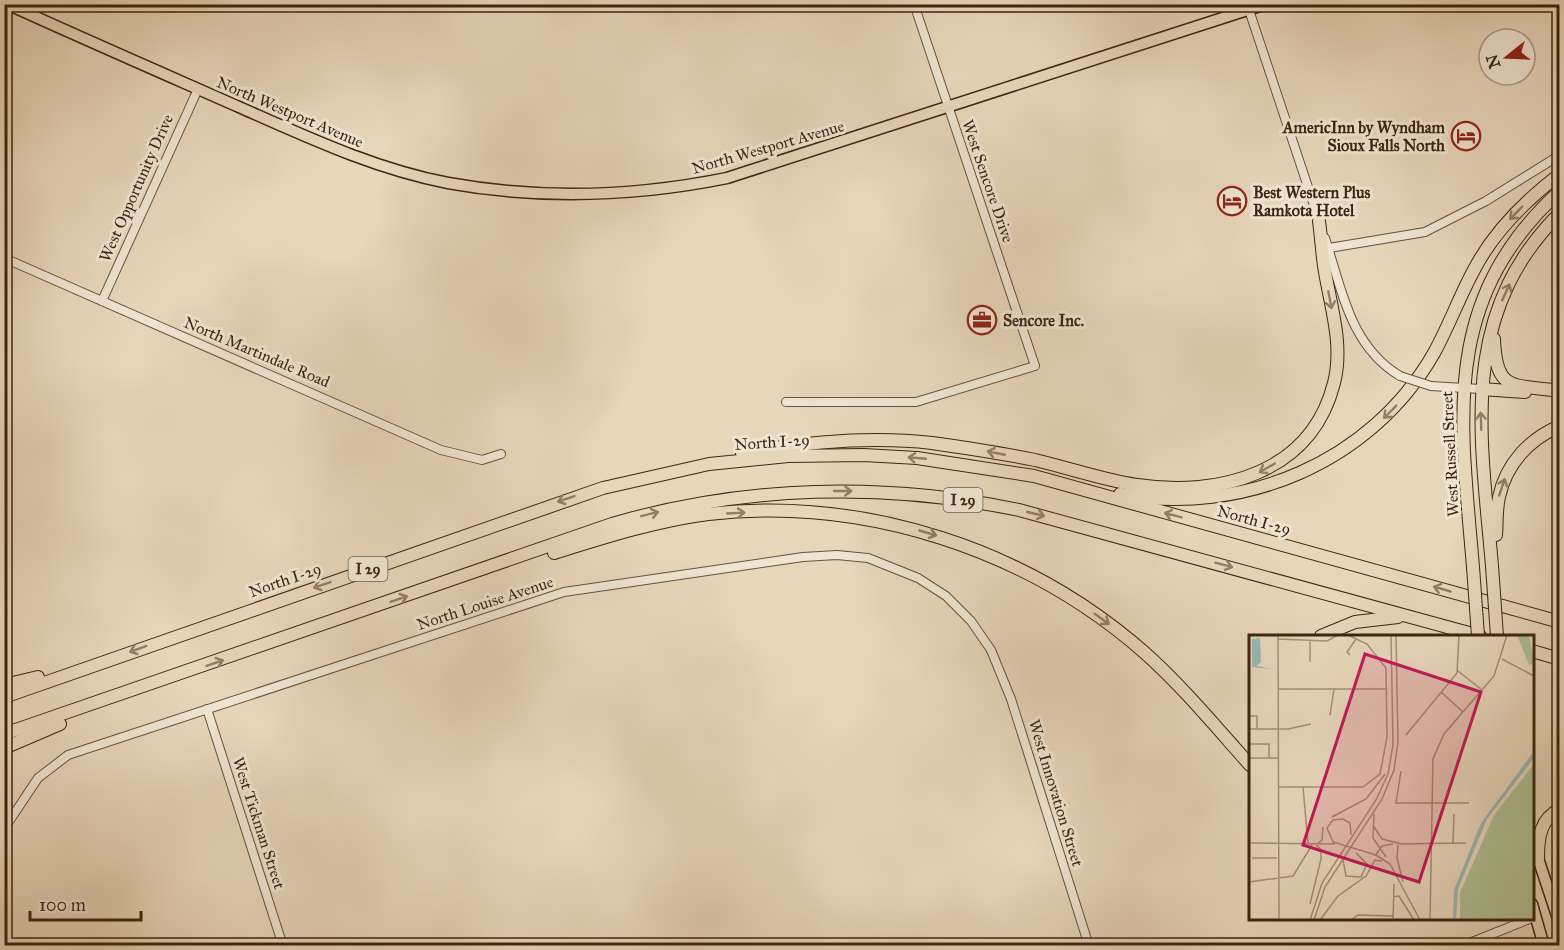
<svg xmlns="http://www.w3.org/2000/svg" width="1564" height="950" viewBox="0 0 1564 950" font-family="'IM FELL Great Primer',serif">
  <style>
    .lines { fill: none; stroke-linecap: round; stroke-linejoin: round }
    .minor-casing { stroke: #68513c; stroke-width: 10 }
    .major-casing { stroke: #3e2511; stroke-width: 13 }
    .highway-casing { stroke: #3e2511; stroke-width: 14 }
    .minor { stroke: #f0e4d3; stroke-width: 8 }
    .major { stroke: #e8d6bb; stroke-width: 10 }
    .highway { stroke: #e8d6bb; stroke-width: 12 }
    .minor-bridge-casing { stroke: #68513c; stroke-width: 10; stroke-linecap: butt }
    .highway-bridge-casing { stroke: #3e2511; stroke-width: 14; stroke-linecap: butt }
    .minor-bridge { stroke: #f0e4d3; stroke-width: 8 }
    .highway-bridge { stroke: #e8d6bb; stroke-width: 12 }
    .oneway { stroke: #937e66 }
    .labels { text-anchor: middle; dominant-baseline: central; stroke-width: 6; stroke-linejoin: round; paint-order: stroke }
    .shield { fill: #f0e4d3; stroke: #735e4b; stroke-width: 1.5 }
    .shield-label { font-size: 15px; font-weight: bold; fill: #3e2511 }
    .street-label { font-size: 16px; fill: #3e2511; stroke: #f0e4d3 }
    .poi-label { font-size: 16px; font-weight: bold; fill: #3e2511; stroke: #f0e4d3; text-anchor: start }
    .inset-road { fill: none; stroke: #a48f77; stroke-width: 1.5 }
    .view { fill: #c2185b; fill-opacity: 0.15; stroke: #c2185b; stroke-width: 3 }
    .inset-edge { fill: none; stroke: #3e2511; stroke-width: 3 }
  </style>
  <rect width="100%" height="100%" fill="#e8d6bb"/>
  <filter id="stains"><feTurbulence type="fractalNoise" baseFrequency=".00333" numOctaves="4"/><feColorMatrix values="0 0 0 0 .2 0 0 0 0 .09 0 0 0 0 .02 0 0 0 .5 -.17"/></filter>
  <radialGradient id="worn" r=".72"><stop offset=".6" stop-color="#630" stop-opacity="0"/><stop offset="1" stop-color="#630" stop-opacity=".3"/></radialGradient>
  <g class="lines">
    <g class="minor-casing">
      <g id="minor">
        <polyline points="1247,4 1321,226"/>
        <path d="M1325,238C1342,290 1350,346 1400,376"/>
        <polyline points="1323,249 1425,232 1486,201 1560,155"/>
        <polyline points="4,258 441,450 482,460 501,454"/>
        <polyline points="102,301 198,89"/>
        <polyline points="1431,386 1481,389"/>
        <polyline points="786,402 916,402 1035,366 914,4"/>
        <polyline points="207,709 283,946"/>
        <polyline points="4,829 38,778 68,755 564,592 803,557 837,555 868,558 918,578 946,596 971,621 991,650 1011,699 1089,946"/>
        <polyline points="1462,946 1532,918"/>
      </g>
    </g>
    <g class="major-casing">
      <g id="major">
        <path d="M7,4C84,39 162,73 239,107C307,137 375,169 448,183C542,200 633,197 727,178L1266,4"/>
        <polyline points="1532,840 1560,925"/>
        <polyline points="1532,904 1544,946"/>
      </g>
    </g>
    <g class="highway-casing">
      <g id="highway">
        <path d="M1494,339C1496,393 1513,384 1560,391"/>
        <polyline points="1481,389 1525,392"/>
        <path d="M742,453C805,442 869,436 932,443C967,448 1001,453 1035,460C1069,468 1103,480 1137,485C1219,497 1311,474 1334,383C1344,344 1330,305 1324,266C1322,252 1321,236 1319,221"/>
        <path d="M1120,494C1243,516 1371,463 1434,353C1449,326 1460,295 1475,268C1495,230 1526,200 1560,174"/>
        <path d="M1496,535C1497,522 1496,510 1499,497C1506,464 1529,439 1560,426"/>
        <path d="M554,553C605,537 655,521 708,514C864,496 1027,549 1145,653C1183,687 1216,727 1250,765"/>
        <path d="M1492,566C1481,436 1457,315 1560,213"/>
        <path d="M1473,567C1461,421 1439,301 1560,191"/>
        <polyline points="1321,636 1355,622 1398,617"/>
        <polyline points="1532,651 1560,659"/>
        <polyline points="4,685 38,677"/>
        <polyline points="4,697 603,488 709,464 788,456 864,455 917,458 1034,476 1560,622"/>
        <path d="M4,734L612,524C745,485 884,482 1019,510L1480,636"/>
        <polyline points="4,748 60,724"/>
        <path d="M1538,858C1538,838 1540,819 1560,809"/>
      </g>
    </g>
    <use href="#minor" class="minor"/>
    <use href="#major" class="major"/>
    <use href="#highway" class="highway"/>
    <g class="minor-bridge-casing">
      <polyline id="minor-bridge" points="1400,376 1431,386"/>
    </g>
    <g class="highway-bridge-casing">
      <g id="highway-bridge">
        <polyline points="1492,566 1497,636"/>
        <polyline points="1473,567 1478,636"/>
      </g>
    </g>
    <use href="#minor-bridge" class="minor-bridge"/>
    <use href="#highway-bridge" class="highway-bridge"/>
  </g>
  <defs><path id="oneway-shaft" d="M-6 0H5M1.5-3L5.5 0L1.5 3" fill="none" stroke-width="1.6" stroke-linecap="round" stroke-linejoin="round" transform="scale(1.5)"/></defs>
  <g class="oneway">
    <use href="#oneway-shaft" transform="translate(1516 213) rotate(134)"/>
    <use href="#oneway-shaft" transform="translate(1506 292) rotate(-65)"/>
    <use href="#oneway-shaft" transform="translate(1330 300) rotate(79)"/>
    <use href="#oneway-shaft" transform="translate(1390 412) rotate(135)"/>
    <use href="#oneway-shaft" transform="translate(1481 421) rotate(-92)"/>
    <use href="#oneway-shaft" transform="translate(996 453) rotate(-169)"/>
    <use href="#oneway-shaft" transform="translate(917 458) rotate(-175)"/>
    <use href="#oneway-shaft" transform="translate(1267 468) rotate(150)"/>
    <use href="#oneway-shaft" transform="translate(1502 487) rotate(-71)"/>
    <use href="#oneway-shaft" transform="translate(843 491)"/>
    <use href="#oneway-shaft" transform="translate(566 499) rotate(161)"/>
    <use href="#oneway-shaft" transform="translate(736 513) rotate(-3)"/>
    <use href="#oneway-shaft" transform="translate(650 514) rotate(-14)"/>
    <use href="#oneway-shaft" transform="translate(1036 514) rotate(13)"/>
    <use href="#oneway-shaft" transform="translate(1173 515) rotate(-165)"/>
    <use href="#oneway-shaft" transform="translate(928 533) rotate(16)"/>
    <use href="#oneway-shaft" transform="translate(1224 565) rotate(15)"/>
    <use href="#oneway-shaft" transform="translate(322 585) rotate(161)"/>
    <use href="#oneway-shaft" transform="translate(1442 589) rotate(-164)"/>
    <use href="#oneway-shaft" transform="translate(399 599) rotate(-19)"/>
    <use href="#oneway-shaft" transform="translate(1102 619) rotate(36)"/>
    <use href="#oneway-shaft" transform="translate(138 649) rotate(160)"/>
    <use href="#oneway-shaft" transform="translate(215 663) rotate(-19)"/>
  </g>
  <defs>
    <g id="hotel-ring" transform="scale(1.5)"><circle r="9.5" fill="#f0e4d3" stroke="#8f2418" stroke-width="1.5"/><path d="M-6-4.5h1.5V1H6V5H4.5V3h-9V5H-6ZM-4 0a1.8 1.8 0 1 1 3.6 0ZM.5 0V-2.5h3Q6-2.5 6 0Z" fill="#8f2418"/></g>
    <g id="office-ring" transform="scale(1.5)"><circle r="9.5" fill="#f0e4d3" stroke="#8f2418" stroke-width="1.5"/><path d="M-6-3h4V-5.5h4V-3h4V5H-6ZM-1-4.5V-3h2v-1.5ZM-6 0V1H6V0Z" fill="#8f2418"/></g>
  </defs>
  <g fill-rule="evenodd">
    <use href="#hotel-ring" x="1466" y="136"/>
    <use href="#hotel-ring" x="1232" y="201"/>
    <use href="#office-ring" x="982" y="320"/>
  </g>
  <g class="labels">
    <g class="shield">
      <rect x="943.5" y="488" width="39" height="24" rx="4.5"/>
      <rect x="348.5" y="557" width="39" height="24" rx="4.5"/>
    </g>
    <g class="shield-label">
      <text x="963" y="500">I 29</text>
      <text x="368" y="569">I 29</text>
    </g>
    <g class="street-label">
      <text transform="translate(290 112) rotate(23)">North Westport Avenue</text>
      <text transform="translate(768 147) rotate(-16)">North Westport Avenue</text>
      <text transform="translate(988 181) rotate(71)">West Sencore Drive</text>
      <text transform="translate(136 188) rotate(-66)">West Opportunity Drive</text>
      <text transform="translate(257 352) rotate(23)">North Martindale Road</text>
      <text transform="translate(772 442) rotate(-4)">North I-29</text>
      <text transform="translate(1450 454) rotate(-93)">West Russell Street</text>
      <text transform="translate(1254 520) rotate(15)">North I-29</text>
      <text transform="translate(285 580) rotate(-19)">North I-29</text>
      <text transform="translate(485 603) rotate(-18)">North Louise Avenue</text>
      <text transform="translate(1056 793) rotate(73)">West Innovation Street</text>
      <text transform="translate(259 823) rotate(72)">West Tickman Street</text>
    </g>
    <g class="poi-label">
      <text x="1445" y="127" text-anchor="end">AmericInn by Wyndham<tspan x="1445" dy="18">Sioux Falls North</tspan></text>
      <text x="1253" y="192">Best Western Plus<tspan x="1253" dy="18">Ramkota Hotel</tspan></text>
      <text x="1003" y="320">Sencore Inc.</text>
    </g>
  </g>
  <g transform="translate(1249 635)">
    <rect width="285" height="285" fill="#e8d6bb"/>
    <path d="M268,0H280L285,28L280,30ZM285,129V285H211V258L245,180Z" fill="#afbf95"/>
    <path d="M11,3L12,27L7,31L24,34L3,32V4ZM285,116V123L238,184L209,254L207,285H204L205,255L232,188Z" fill="#98b8b7"/>
    <path class="inset-road" d="M29,0L30,285M29,4L78,6L89,0M101,20L98,17L107,4M253,24L285,41M61,27V6M209,36L233,55M29,54H138M192,57L214,77M81,80L85,54M0,81H8V94M0,94H39L62,89M157,100L208,38L210,0M0,109H20V123M0,123H29M152,136L147,168H220M30,152H114L131,139L138,102L137,33L118,9L99,0M54,152L59,208M125,179L124,203L137,222M83,182L117,164L136,139M125,192L133,204L153,209M102,200L101,188L94,184L84,185L78,193L84,207L127,220L141,229L171,285M0,208L86,209M69,208L73,205L74,192M204,208L205,179M153,209L217,208M149,210L148,223L154,247M126,221L133,211L144,209M3,223H28M94,225L97,241L112,242L118,229L107,218M0,247L44,241L63,210M144,262L150,261L165,285M61,269L72,224V214L67,210M61,285L73,248L127,165L139,139L144,110L142,0M65,285L76,252L133,164L145,135L149,107L147,0M71,285L89,261L117,241L126,225L133,226M102,285L109,280L144,281M144,285L145,249M181,285L184,124L195,99L245,41L258,0"/>
    <path class="view" d="M116,19L232,57L170,247L54,210Z"/>
    <rect width="285" height="285" class="inset-edge"/>
  </g>
  <rect width="1564" height="950" fill="none" stroke="#e8d6bb" stroke-width="24"/>
  <rect x="6" y="6" width="1552" height="938" fill="none" stroke="#3e2511" stroke-width="3"/>
  <rect x="12" y="12" width="1540" height="926" fill="none" stroke="#3e2511" stroke-width="1.5"/>
  <g transform="translate(1507 57) rotate(252)"><circle r="28" fill="#f0e4d3" stroke="#a99885" stroke-width="1.5"/>
  <path d="M0-4.5L10 22L0 15L-10 22Z" fill="#8f2418"/>
  <text y="-9" font-size="16" font-weight="bold" text-anchor="middle" fill="#3e2511">N</text>
  </g>
  <path d="M30 911v9h111v-9" fill="none" stroke="#3e2511" stroke-width="3"/>
  <text x="39" y="911" font-size="18" fill="#3e2511" stroke="#f0e4d3" stroke-width="4.5" paint-order="stroke">100 m</text>
  <rect width="100%" height="100%" filter="url(#stains)"/>
  <rect width="100%" height="100%" fill="url(#worn)"/>
</svg>
